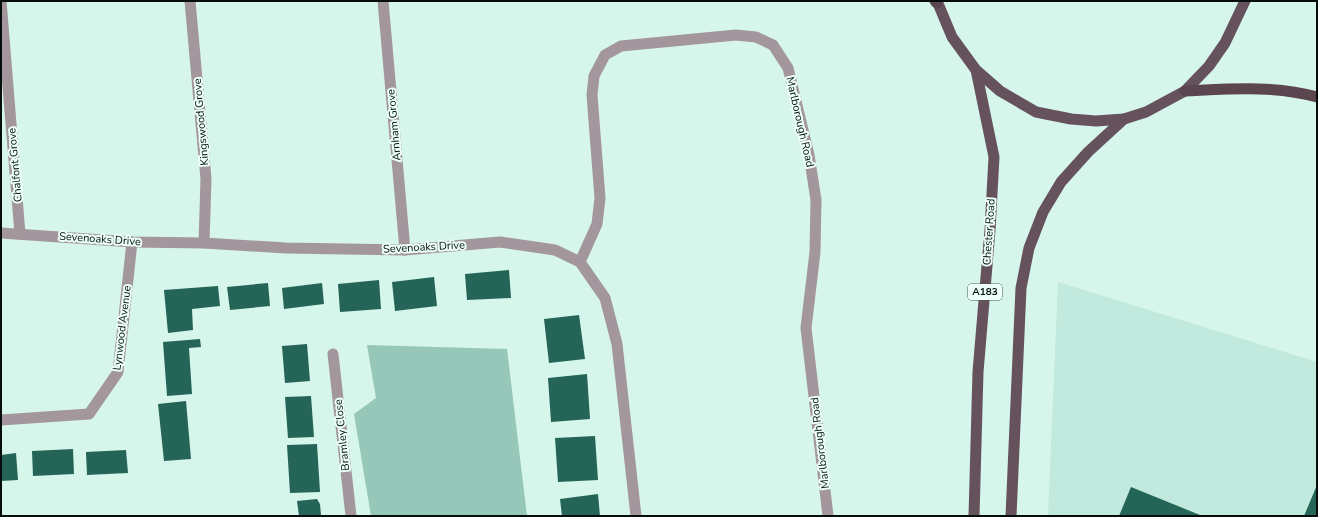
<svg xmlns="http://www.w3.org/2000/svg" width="1318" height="517" viewBox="0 0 1318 517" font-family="'Nunito Sans',sans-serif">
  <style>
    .built { fill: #c1e9dd }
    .green { fill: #96c7b9 }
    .building { fill: #246557 }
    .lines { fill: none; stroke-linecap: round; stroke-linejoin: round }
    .minor { stroke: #a3979d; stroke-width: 11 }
    .primary { stroke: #66525c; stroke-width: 11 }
    .trunk { stroke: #5b4650; stroke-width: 11 }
    .labels { text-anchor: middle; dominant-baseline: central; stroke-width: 4; stroke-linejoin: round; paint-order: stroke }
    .shield { fill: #ecfff9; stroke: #4a5653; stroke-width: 1 }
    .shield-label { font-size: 10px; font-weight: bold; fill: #050e0c }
    .street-label { font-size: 11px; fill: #050e0c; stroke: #ecfff9 }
  </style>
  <rect width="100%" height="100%" fill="#d6f5eb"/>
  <polygon class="built" points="1058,282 1317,362 1317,516 1048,516"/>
  <polygon class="green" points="367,345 507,349 527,516 371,516 354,414 376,398"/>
  <g class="building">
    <polygon points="509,270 511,298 467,300 465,274"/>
    <polygon points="434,277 437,306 395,311 392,282"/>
    <polygon points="379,280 381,309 340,312 338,284"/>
    <polygon points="268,283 270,306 230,310 227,287"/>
    <polygon points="322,283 324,304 284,309 282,288"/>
    <polygon points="218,286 220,306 192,309 193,330 168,333 164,290"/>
    <polygon points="579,315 585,359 549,363 544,319"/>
    <polygon points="200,339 201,347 189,348 192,394 167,396 163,342"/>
    <polygon points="307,344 310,381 285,383 282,346"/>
    <polygon points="587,374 590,419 551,422 548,378"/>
    <polygon points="311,396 314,437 288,438 285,397"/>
    <polygon points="186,401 191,459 164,461 158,404"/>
    <polygon points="595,436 598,480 558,482 555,438"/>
    <polygon points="317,444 320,492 290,493 287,445"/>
    <polygon points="73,449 74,474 33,476 32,451"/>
    <polygon points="126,450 128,473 87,475 86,452"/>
    <polygon points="16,453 18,480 1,481 1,455"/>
    <polygon points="1317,485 1317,516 1304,516"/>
    <polygon points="1131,487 1200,515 1199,516 1119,516"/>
    <polygon points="598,494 600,516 562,516 560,499"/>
    <polygon points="317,499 320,504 321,515 299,516 297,501"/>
  </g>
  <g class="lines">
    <g class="minor">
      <polyline points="1,1 20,234"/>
      <polyline points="190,1 206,179 204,243"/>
      <polyline points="383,1 405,250"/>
      <polyline points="1,233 132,242 204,243 286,248 405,250 500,242 555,250 580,262 605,298 617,344 636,516"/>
      <polyline points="580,262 597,224 600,198 592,95 594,76 605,55 621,46 736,35 756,37 773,45 788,68 809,155 816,200 815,252 806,328 828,516"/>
      <polyline points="333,354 351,516"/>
      <polyline points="1,420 89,414 118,372 132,242"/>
    </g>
    <g class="primary">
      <polyline points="937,1 952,37 976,70 1000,91 1036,112 1071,119 1096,121 1124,119 1146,112 1185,91 1209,66 1225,43 1245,1"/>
      <polyline points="974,516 978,372 990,230 994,157 976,70"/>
      <polyline points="1011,516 1021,288 1029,248 1043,212 1061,182 1088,152 1124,119"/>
    </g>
    <g class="trunk">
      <polyline points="935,1 937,3"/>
      <path d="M1185,91C1230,89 1273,85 1317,97"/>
    </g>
  </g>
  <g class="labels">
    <rect class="shield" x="968" y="284" width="34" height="16" rx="3"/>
    <g class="shield-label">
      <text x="985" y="292">A183</text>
    </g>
    <g class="street-label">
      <text transform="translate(201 122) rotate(-95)">Kingswood Grove</text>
      <text transform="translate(800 122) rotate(77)">Marlborough Road</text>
      <text transform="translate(394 125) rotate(-95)">Arnham Grove</text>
      <text transform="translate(15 165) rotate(-95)">Chalfont Grove</text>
      <text transform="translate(989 232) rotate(-86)">Chester Road</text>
      <text transform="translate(100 239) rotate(4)">Sevenoaks Drive</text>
      <text transform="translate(424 247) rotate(-3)">Sevenoaks Drive</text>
      <text transform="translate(122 328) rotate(-83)">Lynwood Avenue</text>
      <text transform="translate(342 435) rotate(-96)">Bramley Close</text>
      <text transform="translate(820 443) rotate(-97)">Marlborough Road</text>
    </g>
  </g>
  <rect width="1318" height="517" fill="none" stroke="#050e0c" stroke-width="4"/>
</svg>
